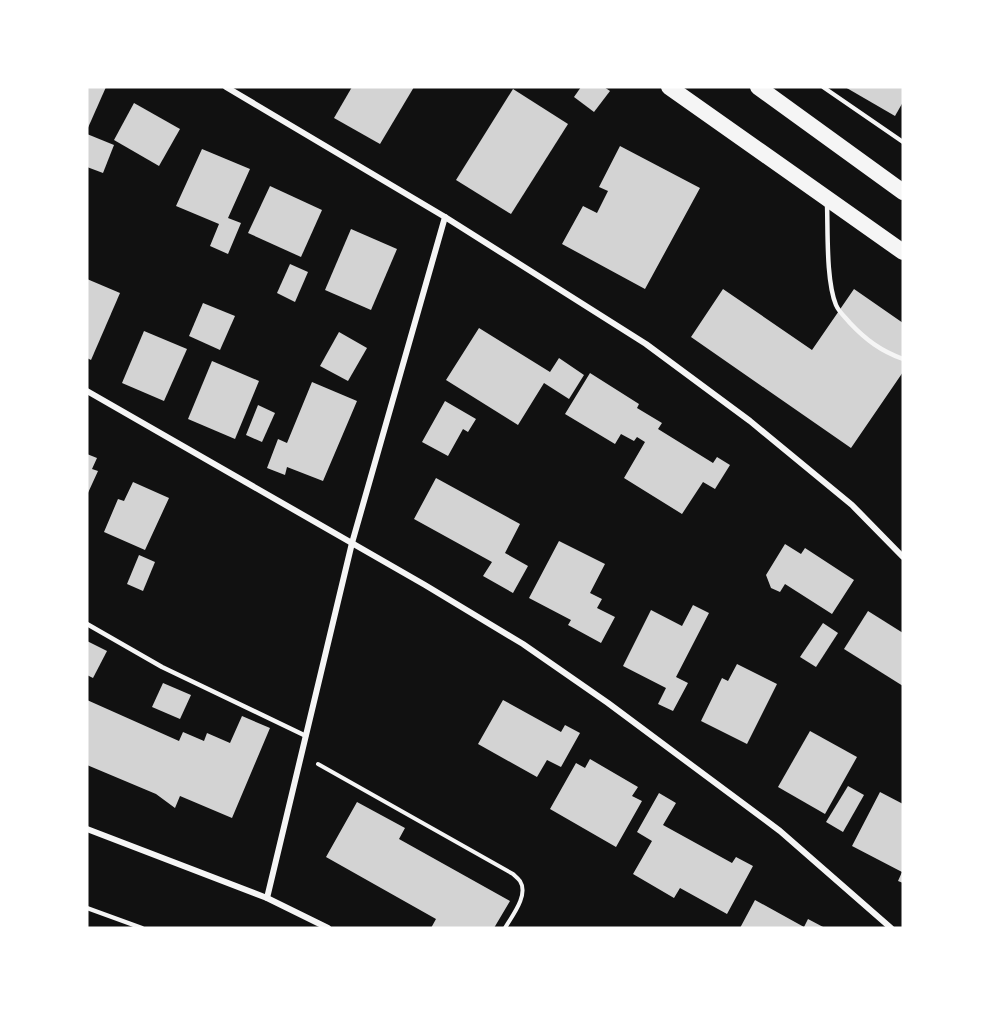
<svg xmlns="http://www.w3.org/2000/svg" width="990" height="1015" viewBox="0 0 990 1015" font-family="'IBM Plex Sans',sans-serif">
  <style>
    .building { fill: #d3d3d3 }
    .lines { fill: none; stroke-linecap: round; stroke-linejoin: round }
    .path { stroke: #f5f5f5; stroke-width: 4 }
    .service { stroke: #f5f5f5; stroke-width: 4.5 }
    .minor { stroke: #f5f5f5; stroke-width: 6 }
    .trunk { stroke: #f5f5f5; stroke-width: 16 }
  </style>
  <rect width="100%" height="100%" fill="#111"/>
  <g class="building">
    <polygon points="87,87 106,87 87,130"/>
    <polygon points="352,87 414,87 380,144 334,118"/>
    <polygon points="581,87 604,87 610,91 594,112 574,97"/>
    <polygon points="845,87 903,87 903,102 895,116"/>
    <polygon points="513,89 568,124 511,214 456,180"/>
    <polygon points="134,103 180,129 159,166 114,140"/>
    <polygon points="87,134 114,145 103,173 87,167"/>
    <polygon points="620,146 700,188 645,289 562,244 583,206 597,213 608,191 599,187"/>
    <polygon points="202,149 250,169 228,218 241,223 228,254 210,246 219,224 176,206"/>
    <polygon points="270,186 322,210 301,257 248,233"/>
    <polygon points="351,229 397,249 371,310 325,290"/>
    <polygon points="290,264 308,272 295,302 277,293"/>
    <polygon points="87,279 120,293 91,360 87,358"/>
    <polygon points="723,289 812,350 854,289 903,323 903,372 851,448 691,337"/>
    <polygon points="203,303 235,316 220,350 189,336"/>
    <polygon points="479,328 550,372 559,358 584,375 569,399 544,383 518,425 446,380"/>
    <polygon points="144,331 187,349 164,401 122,383"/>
    <polygon points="339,332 367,348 348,381 320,366"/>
    <polygon points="212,361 259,381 235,439 188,419"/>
    <polygon points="590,373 639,404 637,408 662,423 658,429 713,463 717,457 730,465 715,489 703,482 682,514 624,478 645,442 637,437 634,441 621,434 615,444 565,414"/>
    <polygon points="312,382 357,401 323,481 287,467 285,475 267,468 278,439 287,443"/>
    <polygon points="445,401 476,419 468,432 463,429 448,456 422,442"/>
    <polygon points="258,405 275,413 262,442 246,435"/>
    <polygon points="87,454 97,458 92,469 98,471 87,495"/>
    <polygon points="436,478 520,524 505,553 528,566 513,593 483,576 492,562 414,519"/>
    <polygon points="133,482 169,498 145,550 104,532 118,499 124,501"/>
    <polygon points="559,541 605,564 590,593 602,599 597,608 615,617 601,643 568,625 571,620 529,598"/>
    <polygon points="785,544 801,554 805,548 854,580 832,614 785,584 780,592 771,588 766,575"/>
    <polygon points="139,555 155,562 143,591 127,584"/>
    <polygon points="693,605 709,613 676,677 688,683 673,711 658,704 666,688 623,666 651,610 682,626"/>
    <polygon points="868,611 903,633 903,686 844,649"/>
    <polygon points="823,623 838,633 816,667 800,657"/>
    <polygon points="87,641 107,651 93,678 87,675"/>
    <polygon points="737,664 777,684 747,744 701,721 722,678 728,681"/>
    <polygon points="163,683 191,695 180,719 152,707"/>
    <polygon points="87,700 179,741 183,732 204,741 207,733 230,743 242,716 270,728 232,818 180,796 175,808 156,794 87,765"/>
    <polygon points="503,700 561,732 565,725 580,733 561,767 547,760 537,777 478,744"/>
    <polygon points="810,731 857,757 825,814 778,787"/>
    <polygon points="590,759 638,787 632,796 642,801 616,847 550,809 576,763 585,768"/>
    <polygon points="848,786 864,795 843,832 826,822"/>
    <polygon points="880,792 903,804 903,883 898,881 902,872 852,846"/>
    <polygon points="659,793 676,803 663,825 732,863 736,857 753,866 727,914 680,888 674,898 633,874 652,841 637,832"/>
    <polygon points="357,802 405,828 399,839 510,901 494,928 431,928 436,919 326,857"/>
    <polygon points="755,900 804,927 808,919 825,928 740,928"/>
  </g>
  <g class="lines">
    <g class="path">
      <polyline points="823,87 903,142"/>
      <path d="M318,764L513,874C515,876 518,878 520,881C529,895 512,916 505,928"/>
    </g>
    <g class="service">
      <path d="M827,204C828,231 826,281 836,305C839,312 845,317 850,323C866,340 881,351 903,359"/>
      <polyline points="87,624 162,667 306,736"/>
      <polyline points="87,908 142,928"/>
    </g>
    <g class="minor">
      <polyline points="226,87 445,217 646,344 750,421 852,505 903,557"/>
      <polyline points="87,391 425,585 523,644 608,703 780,831 891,928"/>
      <polyline points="87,829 267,898 328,928"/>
      <polyline points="267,898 352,543 445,217"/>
    </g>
    <g class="trunk">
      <polyline points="669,87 903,252"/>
      <polyline points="758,87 903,192"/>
    </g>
  </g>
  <rect width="990" height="1015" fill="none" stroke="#ffffff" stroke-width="177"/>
</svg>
